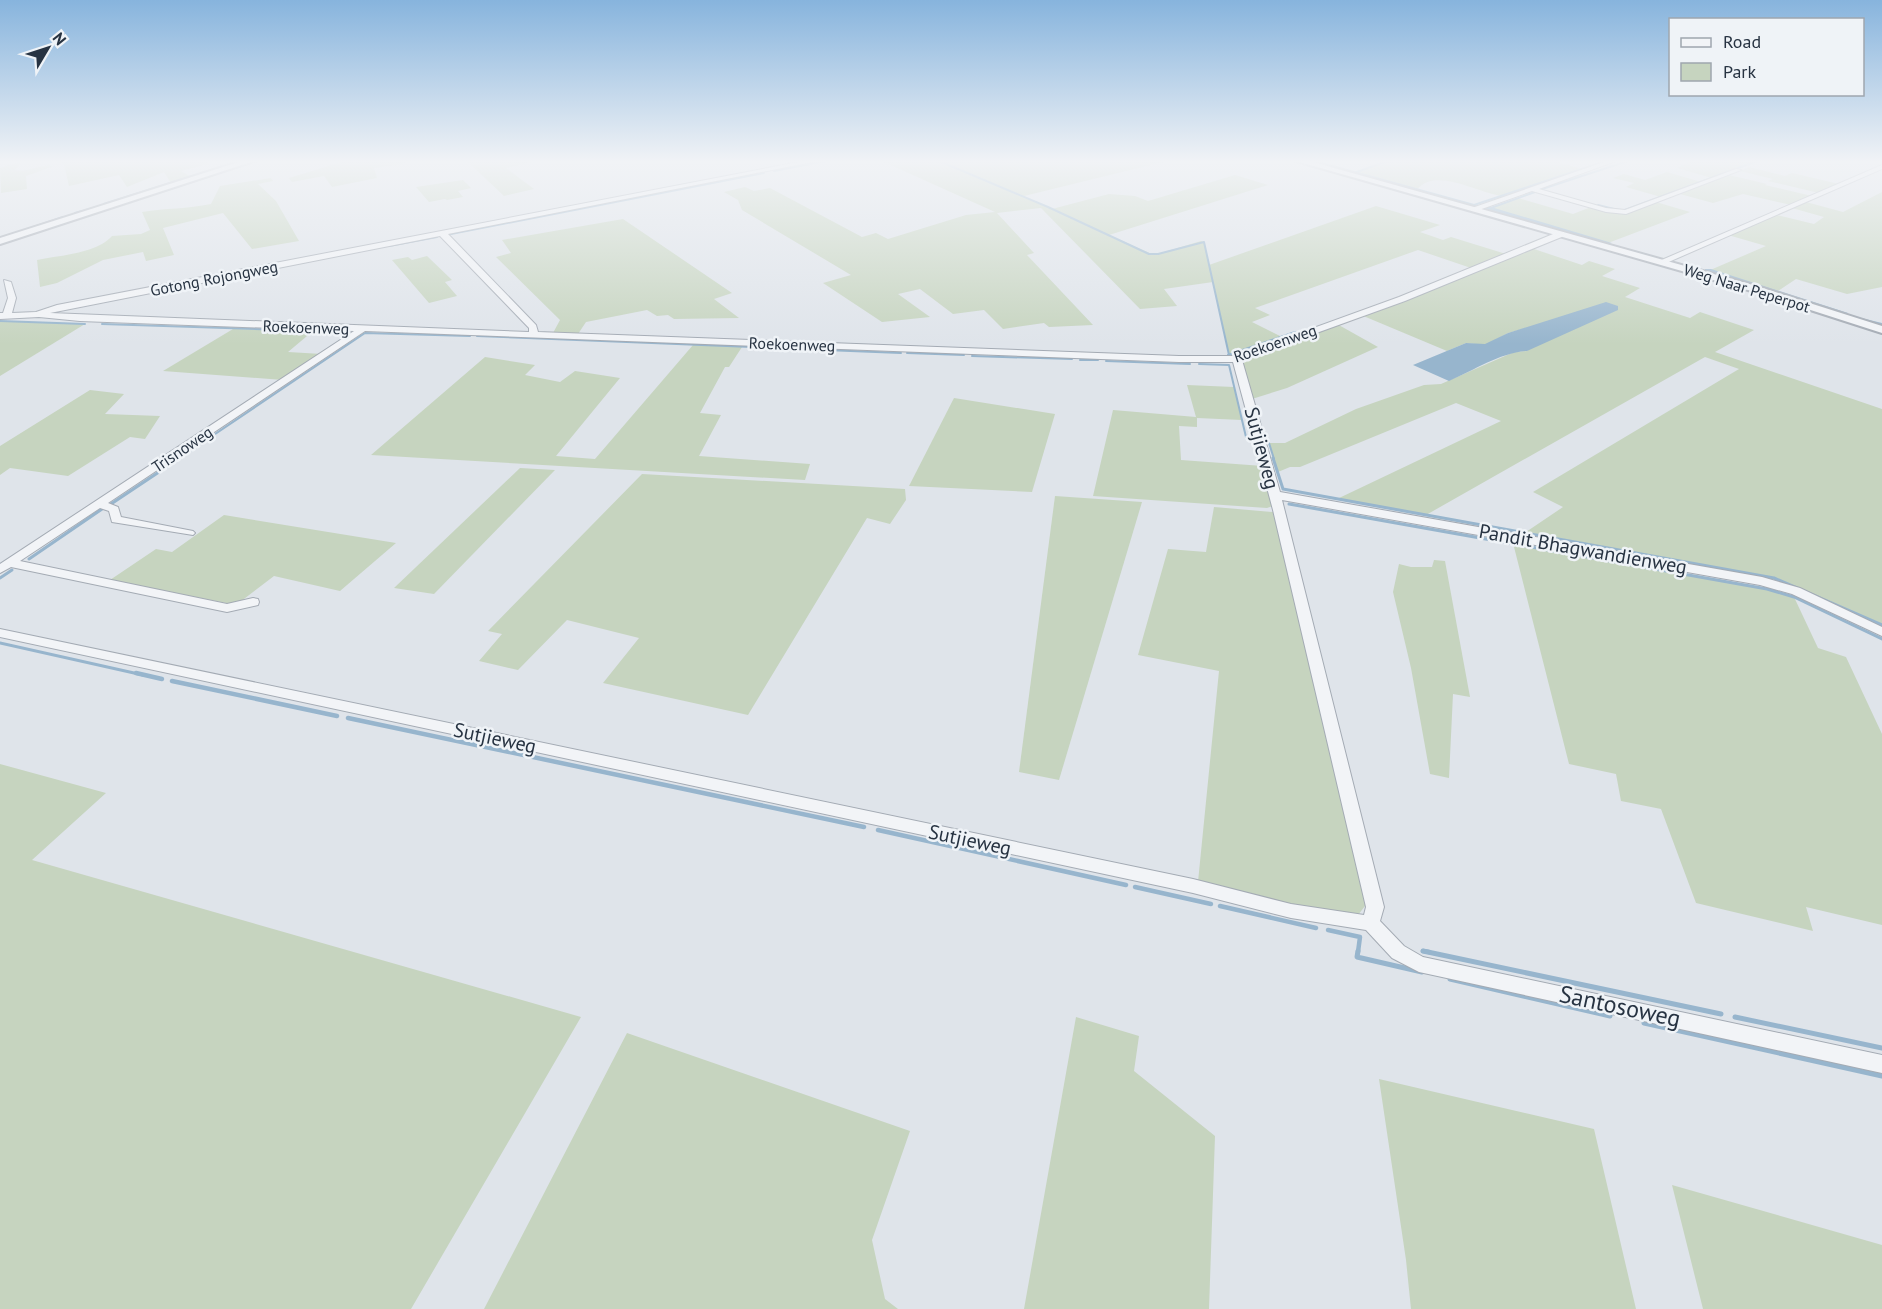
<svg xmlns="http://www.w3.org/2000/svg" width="1882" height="1309" viewBox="0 0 1882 1309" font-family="'PT Sans',sans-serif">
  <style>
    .green { fill: #c6d4bf }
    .water { fill: #97b5cd }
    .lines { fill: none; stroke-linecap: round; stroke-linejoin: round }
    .stream-far3 { stroke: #97b5cd; stroke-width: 2 }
    .stream-far2 { stroke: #97b5cd; stroke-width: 3 }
    .stream-far1 { stroke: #97b5cd; stroke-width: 4.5 }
    .stream { stroke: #97b5cd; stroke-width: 5 }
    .canal { fill: #97b5cd; fill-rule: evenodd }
    .minor-casing { stroke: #a4abb4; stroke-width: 2 }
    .tertiary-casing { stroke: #a4abb4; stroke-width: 4 }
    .minor { fill: #f2f4f7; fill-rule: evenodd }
    .tertiary { fill: #f2f4f7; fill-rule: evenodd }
    .labels { text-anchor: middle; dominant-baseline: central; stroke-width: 5; stroke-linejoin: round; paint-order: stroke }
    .far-street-label { font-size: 16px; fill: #273342; stroke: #eff3f7 }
    .street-label { font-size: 20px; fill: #273342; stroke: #eff3f7 }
    .near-street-label { font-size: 24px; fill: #273342; stroke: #eff3f7 }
  </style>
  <rect width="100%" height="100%" fill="#dfe4ea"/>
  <g class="green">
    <polygon points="56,161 206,161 208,164 181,171 191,177 171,183 164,172 127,187 119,175 69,186 64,164"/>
    <polygon points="345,161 407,161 403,164 374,168 377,178 332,187 324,176 292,182 289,178"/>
    <polygon points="467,161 530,161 532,162 506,168 534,189 504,196"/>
    <polygon points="1167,161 1024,196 1052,209 1109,194 1135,196 1148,201 1235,175 1268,185 1109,235 1154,255 1201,241 1204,242 1209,265 1376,206 1440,225 1420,232 1443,240 1451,237 1506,254 1471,268 1418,250 1255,308 1270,315 1252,322 1282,337 1229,355 1213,282 1164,289 1177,306 1140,309 1041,208 997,213 1034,253 1027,255 1093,325 1049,327 1044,323 1003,329 984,310 953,314 920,289 898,294 930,317 882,322 823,283 851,275 742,210 738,200 724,192 745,187 754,191 770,188 862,237 876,233 888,239 966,215 995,212 884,162"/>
    <path d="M1387,161H1555L1582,169C1568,174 1512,197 1502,196C1480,194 1434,166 1417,190L1354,173Z"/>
    <polygon points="1691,161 1757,161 1712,178 1677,168"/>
    <path d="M15,163H21L15,170C29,173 40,163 54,166L26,176L27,189L1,193L0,168Z"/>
    <polygon points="1749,167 1785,176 1792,173 1839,184 1819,193 1768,181 1773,179 1740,171"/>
    <polygon points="1667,172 1701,182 1661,197 1626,187 1634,183 1613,178 1624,174 1645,180"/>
    <polygon points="1729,175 1767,184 1765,185 1812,196 1791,205 1743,194 1713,203 1680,194"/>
    <path d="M271,178L273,181L258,184L276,201L299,241L252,249L223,213L163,228L174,255L146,261L143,252L103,260L57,283L40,287L37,260C60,255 96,254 112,236L141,234L150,230L142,212C166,208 187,209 211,204L220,186Z"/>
    <polygon points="463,180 471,188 458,191 463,197 447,200 445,199 429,202 416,187"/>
    <polygon points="1882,192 1882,287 1847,294 1796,279 1778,291 1708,271 1766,246 1728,235 1777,215 1814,224 1824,217 1792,208 1806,202 1843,212"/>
    <polygon points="1518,198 1573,214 1591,207 1621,213 1656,202 1690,212 1608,243 1488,209"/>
    <polygon points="623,219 732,293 714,299 739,318 674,319 668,315 657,316 647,310 586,322 578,334 553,333 560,320 496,257 511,253 502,240"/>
    <polygon points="1531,248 1582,265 1589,261 1615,269 1602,276 1640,288 1625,297 1690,318 1700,312 1754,330 1715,352 1882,409 1882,625 1774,578 1526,532 1563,507 1533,492 1739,369 1705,357 1426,515 1337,499 1501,421 1456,403 1300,467 1290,467 1278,472 1269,443 1285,443 1356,409 1424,385 1441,384 1514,352 1527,351 1552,321 1508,333 1485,345 1466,343 1447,351 1361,315"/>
    <polygon points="427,256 452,280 445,282 457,296 429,303 392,260 408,257 412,260"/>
    <polygon points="0,321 85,324 0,376"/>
    <polygon points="1337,324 1378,347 1287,388 1252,399 1240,360"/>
    <polygon points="233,329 313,331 288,352 322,354 283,380 163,371"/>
    <polygon points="693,345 742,347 729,367 725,367 700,413 721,415 699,456 810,464 805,480 371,455 485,357 535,365 525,375 560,382 575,371 620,378 556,456 595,459"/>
    <polygon points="1187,385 1234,387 1242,420 1197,418 1197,427 1179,426 1181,460 1263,466 1273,506 1267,508 1093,496 1113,410 1196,417"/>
    <polygon points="90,390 124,394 105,414 160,416 145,439 130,437 68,476 10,468 0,475 0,446"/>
    <polygon points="954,398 1055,414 1032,492 909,486"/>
    <polygon points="520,468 555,470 434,594 394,588"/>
    <polygon points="642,474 905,489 906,500 890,524 867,518 748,715 603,683 639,638 567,620 518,670 479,661 502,634 488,631"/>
    <polygon points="1055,496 1142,502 1059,780 1019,772"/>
    <polygon points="1214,507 1273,512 1365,895 1365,906 1358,915 1290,906 1198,882 1219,671 1138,655 1168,549 1206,552"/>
    <polygon points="224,515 396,543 340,591 274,576 236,605 110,580 156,549 172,552"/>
    <polygon points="1513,543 1767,589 1794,597 1818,648 1846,657 1882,734 1882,925 1806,907 1813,931 1696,903 1661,809 1621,801 1616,774 1569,764"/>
    <polygon points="1434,560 1445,561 1470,697 1453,694 1449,778 1430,774 1411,668 1393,592 1399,564 1411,567 1432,567"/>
    <polygon points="0,764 106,793 32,860 581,1017 411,1309 0,1309"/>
    <polygon points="1076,1017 1139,1036 1134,1071 1215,1136 1209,1309 1024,1309"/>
    <polygon points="627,1033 910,1131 872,1240 885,1299 898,1309 484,1309"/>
    <polygon points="1379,1079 1594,1129 1636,1309 1411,1309 1406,1260"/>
    <polygon points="1672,1185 1882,1245 1882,1309 1703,1309"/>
  </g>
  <path class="water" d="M1606,302L1618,306V310L1527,351C1499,353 1475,370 1449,381L1413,365L1466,343L1485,344L1508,333Z"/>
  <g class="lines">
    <g class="stream-far3">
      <polyline points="939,161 1048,207 1149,254 1158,254 1204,242 1229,355"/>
      <polyline points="232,164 241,161"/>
      <polyline points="774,171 826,161"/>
      <polyline points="1354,173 1387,161"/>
      <polyline points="1542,189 1628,161"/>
      <polyline points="167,190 257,161"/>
      <polyline points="104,204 227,165"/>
      <polyline points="1474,205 1606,161"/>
      <polyline points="1598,205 1622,211 1757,161"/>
      <polyline points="1488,209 1535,192"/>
      <polyline points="75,213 97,207"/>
      <polyline points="16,233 63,217"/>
      <polyline points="451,234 764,173"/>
      <polyline points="0,238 7,236"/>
      <polyline points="389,246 437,237"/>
      <polyline points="0,321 85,324"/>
      <polyline points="102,324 346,332"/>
      <polyline points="477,336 901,353"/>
      <polyline points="907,353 964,355"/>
      <polyline points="1228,355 1295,332"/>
      <polyline points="972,356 1072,359"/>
      <polyline points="1080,360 1098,360"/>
      <polyline points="1106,361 1190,364"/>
      <polyline points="1199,364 1229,365 1246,437"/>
      <polyline points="1269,443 1274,459"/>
      <polyline points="178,459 365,333 470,336"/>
    </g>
    <g class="stream-far2">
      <polyline points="1273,458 1283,489 1774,578 1882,625"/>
      <polyline points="111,504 180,458"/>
      <polyline points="1289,504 1767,589 1794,597 1882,639"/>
      <polyline points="29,559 105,507"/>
      <polyline points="0,578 12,570"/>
      <polyline points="0,643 143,675"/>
    </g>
    <g class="stream-far1">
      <polyline points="136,673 162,679"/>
      <polyline points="172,681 337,716"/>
      <polyline points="348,718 864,827"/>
      <polyline points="878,830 1126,885"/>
      <polyline points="1135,887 1211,904"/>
      <polyline points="1220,906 1316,928"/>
      <polyline points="1328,930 1360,937 1358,952"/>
      <polyline points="1423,951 1429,952"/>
    </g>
    <g class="stream">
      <polyline points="1358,951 1357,957 1422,972"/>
      <polyline points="1423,951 1721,1014"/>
      <polyline points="1450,979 1610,1016"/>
      <polyline points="1735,1017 1882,1048"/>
      <polyline points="1644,1023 1882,1076"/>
    </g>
    <g class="canal">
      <polygon points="1308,161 1318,161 1478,205 1471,207"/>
      <polygon points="1485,207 1491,207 1612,243 1605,245 1485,211"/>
      <polygon points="1705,269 1711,269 1848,313 1841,315 1705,273"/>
      <polygon points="1857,317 1882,323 1882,329 1857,321"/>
    </g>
    <g class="minor-casing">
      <g id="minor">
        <path d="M804,161H817L448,234L536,325L538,332L1179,356H1236L1399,297L1558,232H1564V236L1405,301L1242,360L1280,492L1762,577L1800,588L1882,627V636L1792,594L1760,585L1282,500L1384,907L1380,921L1404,946L1423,957L1882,1055V1073L1419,972L1392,958L1366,930L1291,918L1193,893L0,637V629L1193,879L1291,904L1364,915L1366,907L1273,510L1233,362H1179L365,331L108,503L118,507L121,517L193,531L195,533L193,535L112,522L109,511L100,508L20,561L227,604L253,598L258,599L259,602L258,605L227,612L11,567L0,573V564L354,331L80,321L39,317L0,319V313H3L8,298L4,280L11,282L16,298L12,313L36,312L57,305ZM440,236L529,328V332L50,313Z"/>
        <polygon points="1607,161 1616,161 1539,189 1606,208 1625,210 1736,169 1741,170 1626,214 1606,212 1532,191 1476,211 1469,209"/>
        <polygon points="1882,165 1882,169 1664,264 1657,262"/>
      </g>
    </g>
    <g class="tertiary-casing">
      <g id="tertiary">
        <polygon points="242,161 254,161 0,244 0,238"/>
        <polygon points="1296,161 1309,161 1753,285 1882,326 1882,333 1745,289"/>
      </g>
    </g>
    <use href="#minor" class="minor"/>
    <use href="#tertiary" class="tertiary"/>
  </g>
  <linearGradient id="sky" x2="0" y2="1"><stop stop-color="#87b4dd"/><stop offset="0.47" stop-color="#f1f3f6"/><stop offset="1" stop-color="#f1f3f6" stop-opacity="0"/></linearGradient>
  <rect width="1882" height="344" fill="url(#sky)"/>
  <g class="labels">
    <g class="far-street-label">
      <text transform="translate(214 278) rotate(-11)">Gotong Rojongweg</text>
      <text transform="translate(1747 288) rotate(17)">Weg Naar Peperpot</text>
      <text transform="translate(306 327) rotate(2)">Roekoenweg</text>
      <text transform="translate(1275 343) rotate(-19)">Roekoenweg</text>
      <text transform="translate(792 344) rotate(2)">Roekoenweg</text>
      <text transform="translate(182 449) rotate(-34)">Trisnoweg</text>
    </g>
    <g class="street-label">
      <text transform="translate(1262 448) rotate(75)">Sutjieweg</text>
      <text transform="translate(1583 549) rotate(10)">Pandit Bhagwandienweg</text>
      <text transform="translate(495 738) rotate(12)">Sutjieweg</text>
      <text transform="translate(970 840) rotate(12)">Sutjieweg</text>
    </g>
    <g class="near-street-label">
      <text transform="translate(1620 1006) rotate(12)">Santosoweg</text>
    </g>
  </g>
  <rect x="1669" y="18" width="195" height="78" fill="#eff3f7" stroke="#9fa6af" stroke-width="1.5"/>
  <rect x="1681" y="38" width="30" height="9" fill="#f2f4f7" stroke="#9fa6af" stroke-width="1.5"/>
  <text x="1723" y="48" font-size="18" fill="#273342">Road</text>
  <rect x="1681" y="63" width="30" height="18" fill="#c6d4bf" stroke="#9fa6af" stroke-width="1.5"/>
  <text x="1723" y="78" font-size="18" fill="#273342">Park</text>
  <g transform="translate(48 48) rotate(51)" stroke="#eff3f7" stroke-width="4.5" paint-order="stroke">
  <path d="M0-4.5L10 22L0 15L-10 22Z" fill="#273342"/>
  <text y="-9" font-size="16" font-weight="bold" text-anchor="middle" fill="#273342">N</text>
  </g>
</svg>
